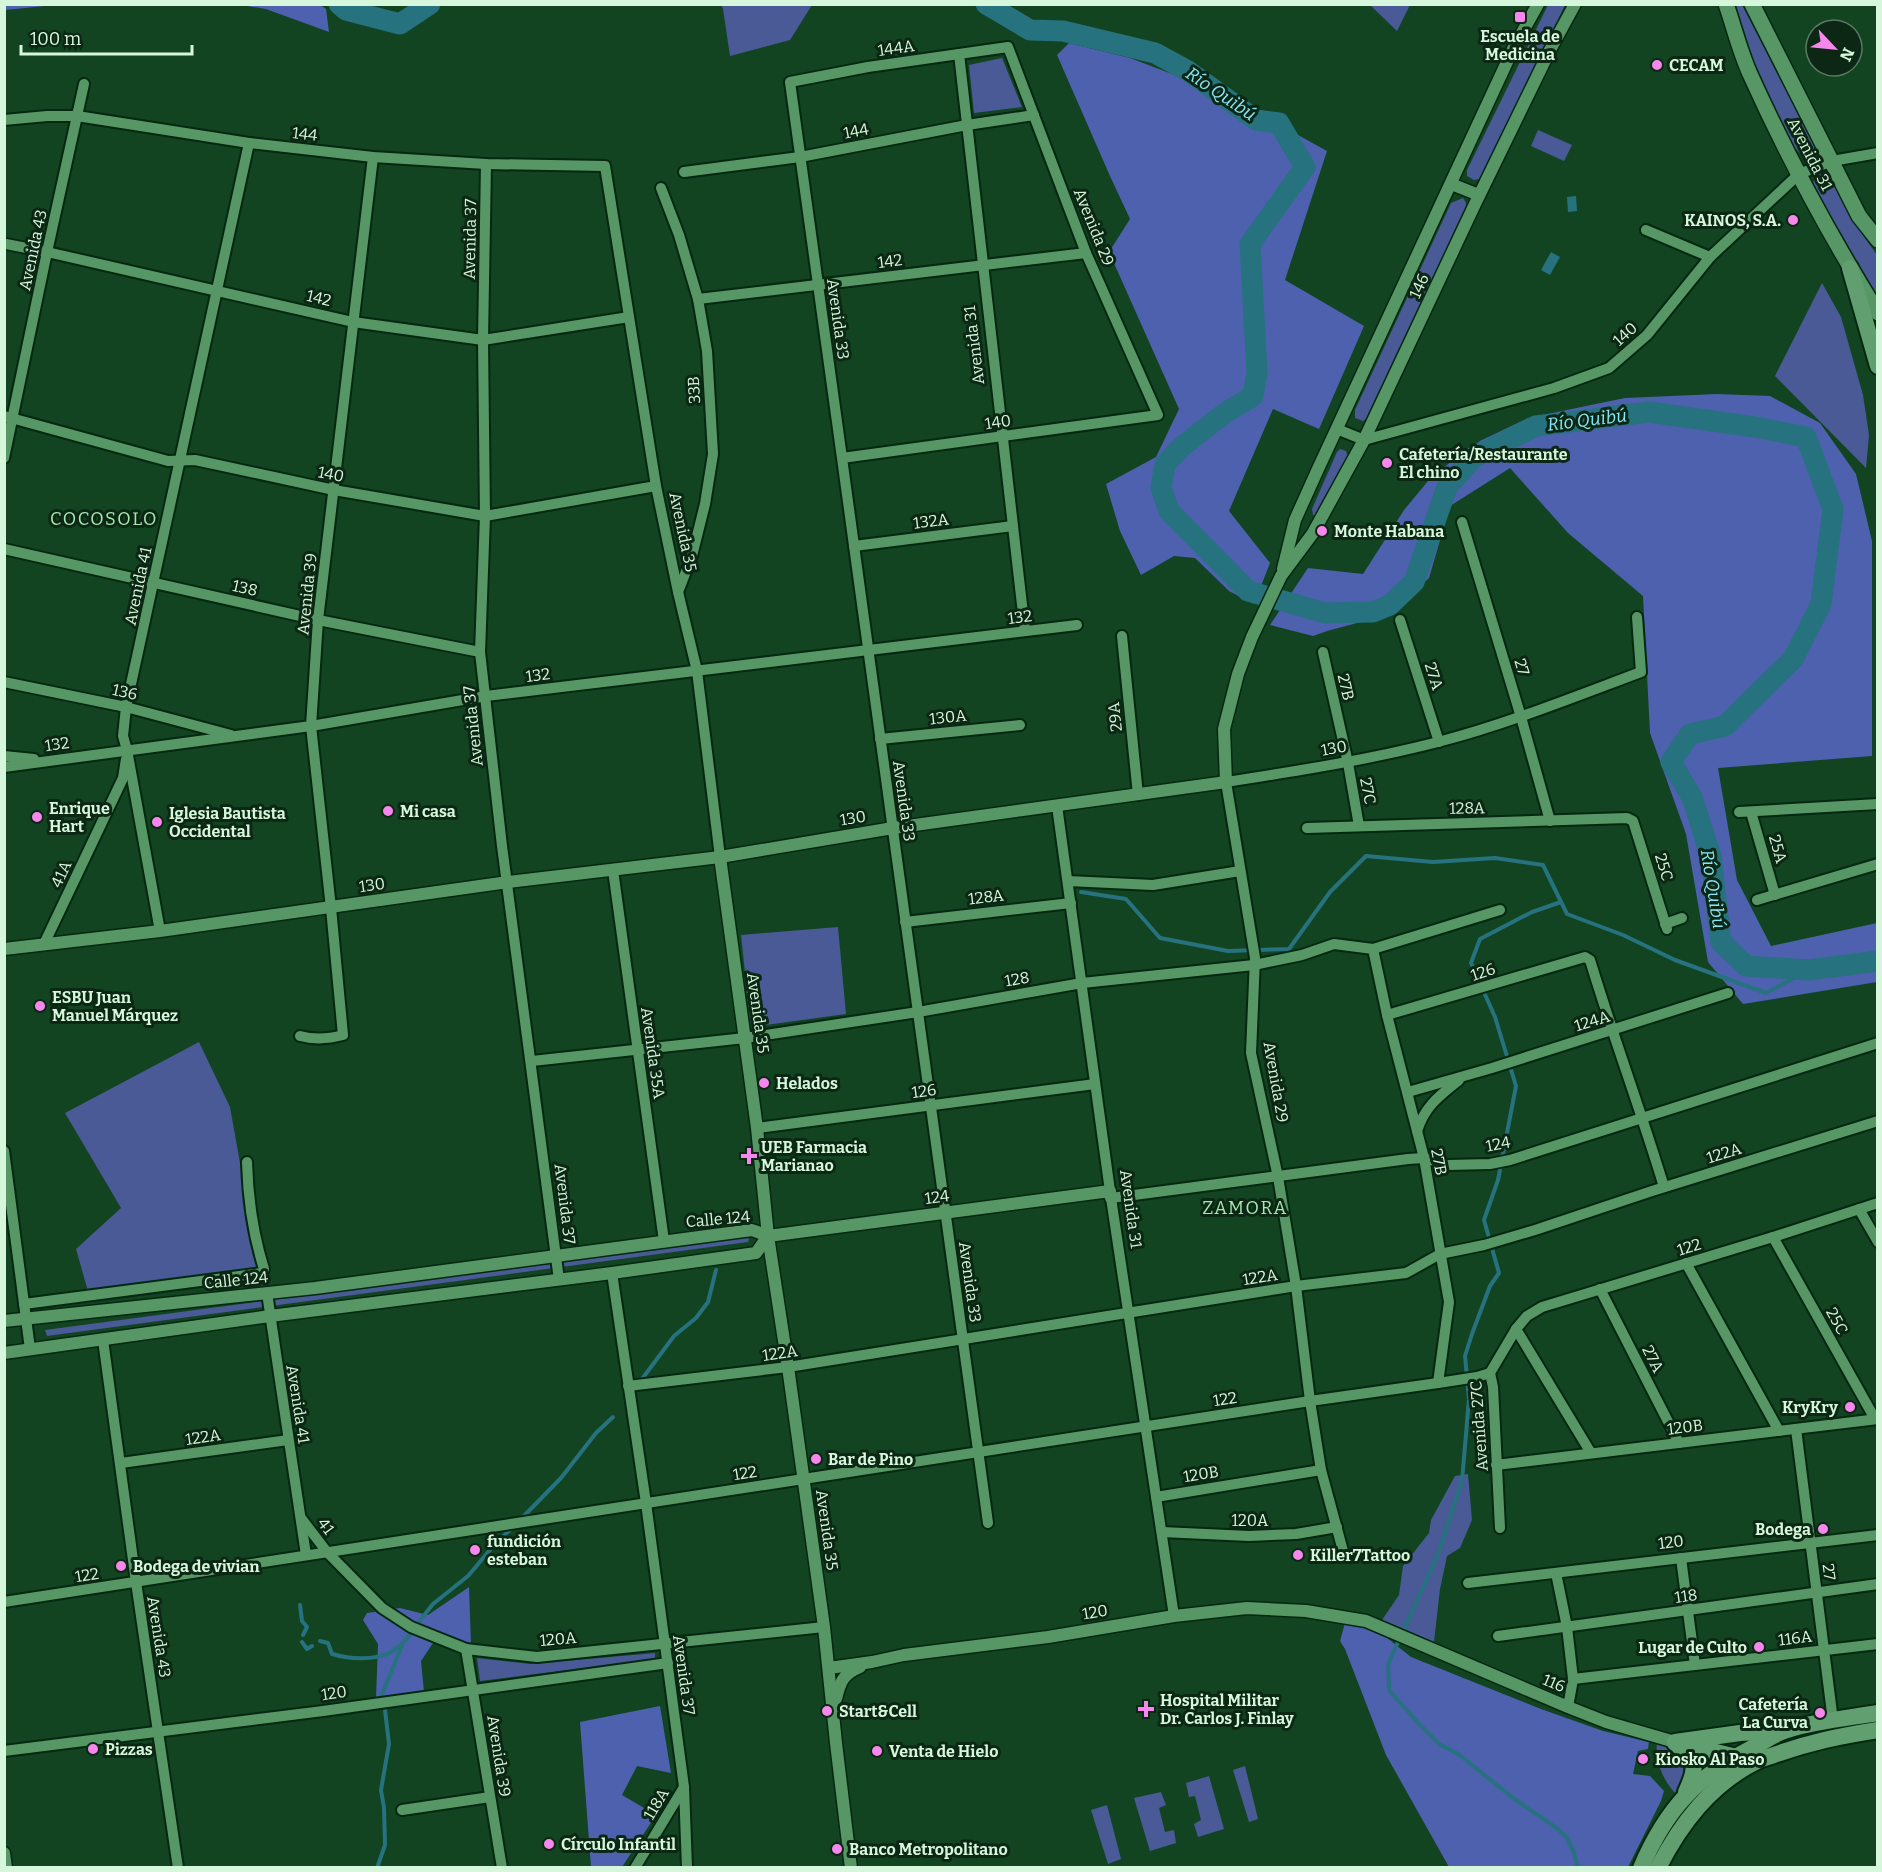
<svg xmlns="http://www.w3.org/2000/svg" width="1882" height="1872" viewBox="0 0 1882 1872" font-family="Bitter,serif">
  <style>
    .green { fill: #495a97 }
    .forest { fill: #4d61af }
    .water { fill: #26727f }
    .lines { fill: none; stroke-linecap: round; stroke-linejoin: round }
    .stream { stroke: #26727f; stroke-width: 4 }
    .river { stroke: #26727f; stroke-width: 21 }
    .minor-casing { stroke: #052810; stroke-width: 14 }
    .tertiary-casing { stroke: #052810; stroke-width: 15 }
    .secondary-casing { stroke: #052810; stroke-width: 18 }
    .primary-casing { stroke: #052810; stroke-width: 20 }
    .minor { stroke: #579766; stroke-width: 10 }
    .tertiary { stroke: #579766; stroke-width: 12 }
    .secondary { stroke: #579766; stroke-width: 15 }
    .primary { stroke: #629f70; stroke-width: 16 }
    .poi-dot { fill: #f688ed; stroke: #0c2713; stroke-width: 2 }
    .labels { text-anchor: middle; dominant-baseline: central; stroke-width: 6; stroke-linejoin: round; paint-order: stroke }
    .poi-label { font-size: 16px; font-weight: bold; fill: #d6f7dc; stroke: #0c2713; text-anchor: start }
    .street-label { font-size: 16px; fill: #d6f7dc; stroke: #0c2713 }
    .water-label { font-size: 18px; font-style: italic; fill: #87e6f7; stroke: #0c2713 }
    .neighbourhood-label { font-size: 18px; letter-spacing: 1.5px; fill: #a5e8b3; stroke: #0c2713 }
  </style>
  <rect width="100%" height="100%" fill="#124422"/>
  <g class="green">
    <polygon points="721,5 812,5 790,40 730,56 723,9"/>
    <polygon points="1370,5 1410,5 1397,31"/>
    <polygon points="1548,5 1565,5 1483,175 1479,179 1474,180 1467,176 1467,170"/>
    <polygon points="1736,5 1742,5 1814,144 1815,151 1809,155 1802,155 1794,147 1755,66"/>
    <polygon points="1002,58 1022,107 974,113 969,65"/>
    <polygon points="1538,130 1572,145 1564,161 1531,146"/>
    <polygon points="1825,172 1831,177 1852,220 1877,255 1877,295 1815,189 1813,182 1818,175"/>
    <polygon points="1463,198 1466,203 1466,210 1368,417 1363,421 1355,418 1355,410 1451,203"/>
    <polygon points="1822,283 1841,317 1863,395 1869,435 1866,468 1775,376"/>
    <polygon points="1340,449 1346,451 1348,457 1317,517 1313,515 1312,509 1337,452"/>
    <polygon points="838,927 846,1014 751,1027 741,935"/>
    <polygon points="199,1042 230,1107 260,1275 91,1302 76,1249 121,1208 65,1113"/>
    <polygon points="747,1237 749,1239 748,1242 47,1336 45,1330"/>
    <polygon points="1468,1474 1472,1520 1460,1548 1447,1556 1440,1589 1434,1642 1382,1620 1399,1595 1403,1566 1429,1533 1431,1520 1455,1476"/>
    <polygon points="655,1653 655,1659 480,1681 477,1658 531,1664"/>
    <path d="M1657,1741C1663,1743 1671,1746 1676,1750C1688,1762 1684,1781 1675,1793C1662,1779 1655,1760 1657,1741Z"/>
    <polygon points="1245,1766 1258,1819 1249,1822 1233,1770"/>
    <polygon points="1209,1776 1224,1829 1198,1837 1194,1824 1201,1820 1195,1796 1189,1797 1186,1783"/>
    <polygon points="1161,1792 1166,1805 1159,1808 1165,1832 1174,1830 1176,1843 1150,1851 1134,1798"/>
    <polygon points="1107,1805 1121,1859 1108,1864 1091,1810"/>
  </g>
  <g class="forest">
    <polygon points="5,4 55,4 55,5 5,10"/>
    <polygon points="241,5 320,5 326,9 329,32 266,9"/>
    <polygon points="1069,43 1130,58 1180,77 1215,83 1254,110 1282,116 1298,135 1327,151 1285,280 1364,326 1319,429 1273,409 1229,511 1270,563 1254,604 1229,591 1195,558 1174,556 1141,575 1120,531 1106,484 1156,457 1179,409 1109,252 1130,219 1110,176 1057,55"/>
    <polygon points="1717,394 1770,396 1820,423 1856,474 1872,541 1872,756 1718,768 1737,880 1771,946 1877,923 1877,982 1743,1004 1708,962 1686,834 1650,733 1643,596 1568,533 1510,468 1450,506 1429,578 1391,614 1327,631 1313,636 1270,625 1308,568 1363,574 1404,510 1433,475 1480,441 1528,418 1625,398"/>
    <polygon points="469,1587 471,1644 439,1634 421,1661 424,1692 376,1698 378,1644 363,1620 367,1613 400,1608 428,1615"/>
    <polygon points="1366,1621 1411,1657 1541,1709 1603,1731 1649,1742 1648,1749 1638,1751 1633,1774 1650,1776 1664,1791 1661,1801 1628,1867 1449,1867 1386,1755 1345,1649 1340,1641 1345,1623"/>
    <polygon points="660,1706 671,1773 637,1766 622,1795 656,1815 622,1867 591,1867 580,1722"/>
  </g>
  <g class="water">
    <polygon points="1576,196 1577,211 1568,212 1567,197"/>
    <polygon points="1551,252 1560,257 1550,275 1541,270"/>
  </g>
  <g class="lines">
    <g class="stream">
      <polyline points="1081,892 1126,899 1160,938 1228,951 1289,949 1330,892 1366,856 1433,862 1495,858 1543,865 1567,914 1623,935 1675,960 1766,993 1809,970"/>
      <polyline points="1561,902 1532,912 1480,939 1471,963 1495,1017 1516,1086 1498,1180 1484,1220 1499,1273 1490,1286 1472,1334 1465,1356 1469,1399 1462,1481 1437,1557 1388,1664 1389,1690 1420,1725 1439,1744 1458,1754 1513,1798 1558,1829 1567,1838 1573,1850 1578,1868"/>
      <polyline points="642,1379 674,1336 696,1318 708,1302 716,1270"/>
      <polyline points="521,1519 561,1478 596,1433 613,1417"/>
      <polyline points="300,1605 302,1621 307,1627 303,1635"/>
      <polyline points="418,1623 433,1604 468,1576 495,1544 514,1526"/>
      <path d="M320,1641L328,1643L332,1654C349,1659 374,1661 391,1652C395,1650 399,1646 403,1643"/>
      <polyline points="302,1642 307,1649 312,1646"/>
      <polyline points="382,1694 403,1643 409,1636"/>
      <polyline points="377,1868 385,1845 384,1808 381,1790 389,1744 385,1710"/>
    </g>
    <g class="river">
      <polyline points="339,4 346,10 400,24 430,4"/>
      <polyline points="986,4 1030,30 1063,31 1155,53 1188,71 1256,120 1279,123 1305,167 1250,244 1257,372 1253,396 1225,413 1180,448 1165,465 1161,487 1169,511 1248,591 1325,613 1373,612 1390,605 1414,582 1447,487 1474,457 1536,426 1649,412 1755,427 1806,437 1833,509 1821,604 1793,659 1725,726 1690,734 1671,762 1692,797 1711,857 1721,942 1746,966 1809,970 1878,961"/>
    </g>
    <g class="minor-casing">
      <g id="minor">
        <polyline points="959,54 1025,631"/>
        <polyline points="4,120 47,116 77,116 249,143 373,157 486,164 605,166 656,486 678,592 697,671 720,857"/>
        <polyline points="486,164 483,340 485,516 480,652 502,846 559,1280"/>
        <polyline points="684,172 800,157 967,125 1034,115"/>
        <polyline points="661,188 679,235 698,299 707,351 713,454 705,504 692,556 678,592"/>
        <polyline points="1646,230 1710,257"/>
        <polyline points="6,244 47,252 353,322 483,340 629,317"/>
        <polyline points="698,299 1086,253"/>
        <polyline points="4,416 168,461 195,460 334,490 485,516 656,486"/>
        <polyline points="1337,429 1364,440 1554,388 1609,368 1647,335 1710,257 1799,174 1832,161 1878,153"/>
        <polyline points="4,458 47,252 84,84"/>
        <polyline points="842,458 1158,415 1086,253 1008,47 868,67 790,82 842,458 988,1523"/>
        <polyline points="1462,522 1521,717 1550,821"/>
        <polyline points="854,546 1013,526"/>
        <polyline points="4,549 318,620 480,652"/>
        <polyline points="1400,620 1439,742"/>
        <polyline points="1122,636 1138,795"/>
        <polyline points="1323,652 1348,763 1359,826"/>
        <polyline points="4,682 126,707 231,735"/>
        <polyline points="880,739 1020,725"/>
        <polyline points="4,756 34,759"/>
        <polyline points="4,767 311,726 486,696 1077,625"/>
        <polyline points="1057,806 1110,1191"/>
        <polyline points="1739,812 1878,804"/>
        <polyline points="1751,812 1775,895"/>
        <polyline points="1307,828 1627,818 1633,821 1667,929"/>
        <polyline points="613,870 664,1241"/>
        <polyline points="1068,881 1153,885 1240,871"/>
        <polyline points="1757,900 1878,864"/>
        <polyline points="905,922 1071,903"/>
        <polyline points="1665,924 1682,918"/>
        <polyline points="160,931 127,750 123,736 126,707 249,143"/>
        <polyline points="44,944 123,778 126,759"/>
        <polyline points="1373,949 1387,1015 1424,1158 1449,1302 1438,1383"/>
        <path d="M1387,1015L1585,957L1590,960C1613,1036 1641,1111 1664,1187"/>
        <path d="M300,1036C315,1040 328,1039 343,1035L331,908L311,726L318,620L373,157"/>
        <polyline points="532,1061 745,1038 918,1012 1082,983 1254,965 1302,955 1334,944 1373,949 1500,910"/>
        <polyline points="1408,1092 1492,1068 1728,993"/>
        <polyline points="757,1128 1095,1084"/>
        <path d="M1417,1131C1425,1106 1439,1096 1459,1080"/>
        <polyline points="4,1151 30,1349"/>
        <polyline points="1859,1209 1878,1242"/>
        <polyline points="1773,1237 1875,1419"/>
        <polyline points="1686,1263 1779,1431"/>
        <polyline points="612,1273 646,1503 684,1787 687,1868"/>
        <polyline points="1600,1289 1679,1443"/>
        <polyline points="267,1293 306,1555"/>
        <path d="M24,1304L262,1273L264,1269C253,1234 248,1199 247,1162"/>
        <polyline points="1516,1329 1591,1453"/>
        <polyline points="103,1340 136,1582 178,1868"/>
        <polyline points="628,1386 788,1367 1296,1286 1406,1273 1440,1254 1484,1245 1535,1230 1652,1191 1878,1121"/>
        <polyline points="1796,1429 1833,1721"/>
        <polyline points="121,1463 288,1440"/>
        <polyline points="1496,1465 1878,1419"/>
        <polyline points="1156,1497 1321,1470"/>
        <polyline points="301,1518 327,1552 382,1608 411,1627 466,1649 537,1657 824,1627"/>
        <polyline points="1500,1528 1493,1387 1490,1373 1516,1329 1527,1316 1542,1307 1773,1237 1878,1203"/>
        <polyline points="1162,1532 1249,1536 1296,1534 1337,1527"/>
        <path d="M1343,1551L1321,1470L1310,1401L1296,1286L1278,1177L1251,1053L1255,958L1226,782C1297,771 1368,760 1438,742C1507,724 1574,697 1641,672L1637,617"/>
        <polyline points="1681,1558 1695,1665"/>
        <polyline points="1556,1573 1567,1627 1573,1679 1568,1707"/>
        <polyline points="1468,1583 1878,1535"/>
        <polyline points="4,1602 1310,1401 1438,1383 1477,1377 1490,1373"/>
        <polyline points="1174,1616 1111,1198 1408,1159 1424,1158 1447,1165 1490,1164 1510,1160 1878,1043"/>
        <polyline points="1498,1636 1878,1584"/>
        <polyline points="466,1649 502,1868"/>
        <polyline points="1573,1679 1878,1644"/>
        <polyline points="4,1751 323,1711 668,1663"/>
        <polyline points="402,1810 490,1797"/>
        <polyline points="635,1868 684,1787"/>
      </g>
    </g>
    <g class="tertiary-casing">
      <g id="tertiary">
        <polyline points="1451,184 1479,195"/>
        <polyline points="1283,569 1295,520 1318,469 1513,49 1538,4"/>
        <polyline points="720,857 757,1128 768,1236 788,1367 824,1627 836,1743 851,1868"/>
        <polyline points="4,949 160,931 508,882 720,857 893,828 1226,782 1224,729 1238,674 1252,637 1281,576 1313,533 1364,440 1475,204 1550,50 1575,4"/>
        <polyline points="4,1321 315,1288 752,1230 768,1236 1110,1191 1111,1198"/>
        <polyline points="4,1353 270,1316 612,1273 756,1253 768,1236"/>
        <polyline points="829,1668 872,1662 904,1655 1048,1637 1174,1616 1247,1608 1306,1611 1366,1621 1568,1707 1606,1722 1675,1742"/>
        <path d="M836,1699C840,1682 843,1674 860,1667"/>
        <polyline points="4,1853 6,1868"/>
      </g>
    </g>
    <g class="secondary-casing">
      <g id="secondary">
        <path d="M1726,4C1734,27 1740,52 1750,74C1787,156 1830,236 1878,313"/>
        <polyline points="1752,4 1859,216 1878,240"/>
      </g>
    </g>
    <g class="primary-casing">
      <g id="primary">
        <polyline points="1850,268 1878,366"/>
        <polyline points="1675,1742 1740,1733 1779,1731"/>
        <path d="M1675,1743C1697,1761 1698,1766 1686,1792"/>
        <polyline points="1687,1745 1741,1758"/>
        <path d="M1641,1868C1666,1809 1697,1776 1754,1747C1765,1741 1776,1733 1787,1730C1816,1721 1848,1718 1878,1713"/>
        <path d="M1658,1868C1681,1823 1711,1784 1757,1761C1762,1758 1769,1757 1774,1755C1810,1742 1840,1736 1878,1730"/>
      </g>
    </g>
    <use href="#minor" class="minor"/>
    <use href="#tertiary" class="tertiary"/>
    <use href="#secondary" class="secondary"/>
    <use href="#primary" class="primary"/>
  </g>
  <g class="poi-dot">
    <rect x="1514" y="11" width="12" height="12" rx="3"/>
    <circle cx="1657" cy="65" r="6"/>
    <circle cx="1793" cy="220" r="6"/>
    <circle cx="1387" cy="463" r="6"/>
    <circle cx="1322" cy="531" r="6"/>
    <circle cx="388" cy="811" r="6"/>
    <circle cx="37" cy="817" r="6"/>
    <circle cx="157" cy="822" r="6"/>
    <circle cx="40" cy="1006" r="6"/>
    <circle cx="764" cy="1083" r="6"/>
    <path d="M746 1147h6v6h6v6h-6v6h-6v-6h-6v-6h6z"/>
    <circle cx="1850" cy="1407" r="6"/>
    <circle cx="816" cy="1459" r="6"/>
    <circle cx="1823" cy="1529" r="6"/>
    <circle cx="475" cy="1550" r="6"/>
    <circle cx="1298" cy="1555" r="6"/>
    <circle cx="121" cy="1566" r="6"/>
    <circle cx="1759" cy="1647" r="6"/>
    <path d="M1143 1700h6v6h6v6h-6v6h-6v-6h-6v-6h6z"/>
    <circle cx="827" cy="1711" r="6"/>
    <circle cx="1820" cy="1713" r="6"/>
    <circle cx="93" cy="1749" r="6"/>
    <circle cx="877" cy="1751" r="6"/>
    <circle cx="1643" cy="1759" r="6"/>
    <circle cx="549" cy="1844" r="6"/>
    <circle cx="837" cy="1849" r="6"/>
  </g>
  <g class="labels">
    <g class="poi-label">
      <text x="1520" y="36" text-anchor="middle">Escuela de<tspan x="1520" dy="18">Medicina</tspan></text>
      <text x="1669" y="65">CECAM</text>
      <text x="1781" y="220" text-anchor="end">KAINOS, S.A.</text>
      <text x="1399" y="454">Cafetería/Restaurante<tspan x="1399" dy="18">El chino</tspan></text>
      <text x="1334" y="531">Monte Habana</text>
      <text x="49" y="808">Enrique<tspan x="49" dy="18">Hart</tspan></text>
      <text x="400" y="811">Mi casa</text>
      <text x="169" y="813">Iglesia Bautista<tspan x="169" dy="18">Occidental</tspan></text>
      <text x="52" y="997">ESBU Juan<tspan x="52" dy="18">Manuel Márquez</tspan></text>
      <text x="776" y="1083">Helados</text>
      <text x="761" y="1147">UEB Farmacia<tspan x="761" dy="18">Marianao</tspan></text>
      <text x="1838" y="1407" text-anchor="end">KryKry</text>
      <text x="828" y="1459">Bar de Pino</text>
      <text x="1811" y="1529" text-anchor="end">Bodega</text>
      <text x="487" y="1541">fundición<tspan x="487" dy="18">esteban</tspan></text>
      <text x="1310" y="1555">Killer7Tattoo</text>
      <text x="133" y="1566">Bodega de vivian</text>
      <text x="1747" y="1647" text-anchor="end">Lugar de Culto</text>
      <text x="1160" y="1700">Hospital Militar<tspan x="1160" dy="18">Dr. Carlos J. Finlay</tspan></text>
      <text x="1808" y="1704" text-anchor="end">Cafetería<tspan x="1808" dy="18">La Curva</tspan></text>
      <text x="839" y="1711">Start&amp;Cell</text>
      <text x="105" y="1749">Pizzas</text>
      <text x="889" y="1751">Venta de Hielo</text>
      <text x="1655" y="1759">Kiosko Al Paso</text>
      <text x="561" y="1844">Círculo Infantil</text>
      <text x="849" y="1849">Banco Metropolitano</text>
    </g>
    <g class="street-label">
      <text transform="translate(896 48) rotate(-8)">144A</text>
      <text transform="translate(856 131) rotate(-11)">144</text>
      <text transform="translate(305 134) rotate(7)">144</text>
      <text transform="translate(1810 154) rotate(63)">Avenida 31</text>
      <text transform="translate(1094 227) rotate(68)">Avenida 29</text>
      <text transform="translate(470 239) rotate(-89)">Avenida 37</text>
      <text transform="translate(33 250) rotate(-78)">Avenida 43</text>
      <text transform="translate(890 261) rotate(-7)">142</text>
      <text transform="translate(1419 286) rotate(-65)">146</text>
      <text transform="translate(319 298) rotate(13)">142</text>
      <text transform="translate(838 319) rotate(82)">Avenida 33</text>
      <text transform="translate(1625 334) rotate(-42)">140</text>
      <text transform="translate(974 345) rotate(-97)">Avenida 31</text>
      <text transform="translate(694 390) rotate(-93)">33B</text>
      <text transform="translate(998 422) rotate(-8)">140</text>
      <text transform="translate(331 474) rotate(11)">140</text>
      <text transform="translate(931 521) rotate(-7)">132A</text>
      <text transform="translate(683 532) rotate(78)">Avenida 35</text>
      <text transform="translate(138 586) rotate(-78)">Avenida 41</text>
      <text transform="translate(245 588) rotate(13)">138</text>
      <text transform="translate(307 594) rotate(-84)">Avenida 39</text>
      <text transform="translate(1020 617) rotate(-7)">132</text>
      <text transform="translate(1522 667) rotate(73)">27</text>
      <text transform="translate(538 675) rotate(-7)">132</text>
      <text transform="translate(1434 676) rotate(72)">27A</text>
      <text transform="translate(1346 687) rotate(77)">27B</text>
      <text transform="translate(125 692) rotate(13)">136</text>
      <text transform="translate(948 717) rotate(-6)">130A</text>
      <text transform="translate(1115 717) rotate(-96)">29A</text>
      <text transform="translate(473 726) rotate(-96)">Avenida 37</text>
      <text transform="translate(57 744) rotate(-8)">132</text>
      <text transform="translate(1334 748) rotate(-10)">130</text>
      <text transform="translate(1368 791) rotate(79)">27C</text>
      <text transform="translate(904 801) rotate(82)">Avenida 33</text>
      <text transform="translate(1467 808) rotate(-1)">128A</text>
      <text transform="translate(853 818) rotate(-9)">130</text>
      <text transform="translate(1778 849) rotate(74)">25A</text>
      <text transform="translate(1664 867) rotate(73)">25C</text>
      <text transform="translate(61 874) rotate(-65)">41A</text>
      <text transform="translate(372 885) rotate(-8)">130</text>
      <text transform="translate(986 897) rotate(-7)">128A</text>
      <text transform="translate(1483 972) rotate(-18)">126</text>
      <text transform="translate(1017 979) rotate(-10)">128</text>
      <text transform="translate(758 1013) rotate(82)">Avenida 35</text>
      <text transform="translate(1592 1021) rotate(-17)">124A</text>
      <text transform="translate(653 1053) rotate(82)">Avenida 35A</text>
      <text transform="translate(1276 1082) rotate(80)">Avenida 29</text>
      <text transform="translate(924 1091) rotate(-7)">126</text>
      <text transform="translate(1498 1144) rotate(-11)">124</text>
      <text transform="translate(1724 1153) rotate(-17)">122A</text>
      <text transform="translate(1439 1162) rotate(79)">27B</text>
      <text transform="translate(937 1197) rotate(-7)">124</text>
      <text transform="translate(565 1204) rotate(83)">Avenida 37</text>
      <text transform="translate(1131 1209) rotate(82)">Avenida 31</text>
      <text transform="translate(718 1219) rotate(-5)">Calle 124</text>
      <text transform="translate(1689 1247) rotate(-17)">122</text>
      <text transform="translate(1260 1277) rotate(-9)">122A</text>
      <text transform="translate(236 1280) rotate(-6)">Calle 124</text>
      <text transform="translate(970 1282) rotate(82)">Avenida 33</text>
      <text transform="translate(1837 1321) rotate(61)">25C</text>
      <text transform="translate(780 1353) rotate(-8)">122A</text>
      <text transform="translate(1653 1359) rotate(63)">27A</text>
      <text transform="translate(1225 1399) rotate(-9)">122</text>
      <text transform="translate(298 1404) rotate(81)">Avenida 41</text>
      <text transform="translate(1479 1426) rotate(-94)">Avenida 27C</text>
      <text transform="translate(1685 1427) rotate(-7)">120B</text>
      <text transform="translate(203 1437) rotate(-8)">122A</text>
      <text transform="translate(745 1473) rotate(-9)">122</text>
      <text transform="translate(1201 1474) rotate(-9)">120B</text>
      <text x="1250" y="1520">120A</text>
      <text transform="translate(326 1526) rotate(53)">41</text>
      <text transform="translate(827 1530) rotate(82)">Avenida 35</text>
      <text transform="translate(1671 1542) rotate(-7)">120</text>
      <text transform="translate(1829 1572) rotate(82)">27</text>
      <text transform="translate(87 1575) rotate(-9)">122</text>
      <text transform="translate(1686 1596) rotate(-8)">118</text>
      <text transform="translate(1095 1612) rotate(-9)">120</text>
      <text transform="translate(159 1637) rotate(81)">Avenida 43</text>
      <text transform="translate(1795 1638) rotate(-7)">116A</text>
      <text transform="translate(558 1639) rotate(-5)">120A</text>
      <text transform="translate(684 1675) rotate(82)">Avenida 37</text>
      <text transform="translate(1554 1683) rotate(23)">116</text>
      <text transform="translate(334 1693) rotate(-8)">120</text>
      <text transform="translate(499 1756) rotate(81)">Avenida 39</text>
      <text transform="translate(656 1804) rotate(-59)">118A</text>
    </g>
    <g class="water-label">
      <text transform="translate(1221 94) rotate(34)">Río Quibú</text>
      <text transform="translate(1587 420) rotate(-7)">Río Quibú</text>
      <text transform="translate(1713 889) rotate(81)">Río Quibú</text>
    </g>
    <g class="neighbourhood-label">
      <text x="104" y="519">COCOSOLO</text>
      <text x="1245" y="1208">ZAMORA</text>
    </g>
  </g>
  <rect width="1882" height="1872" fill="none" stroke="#d6f7dc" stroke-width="12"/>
  <g transform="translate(1834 48) rotate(116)"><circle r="28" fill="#0c2713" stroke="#5d7a63" stroke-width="1.5"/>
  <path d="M0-4.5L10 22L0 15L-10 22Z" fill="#f688ed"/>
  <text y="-9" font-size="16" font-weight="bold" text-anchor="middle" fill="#d6f7dc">N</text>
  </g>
  <path d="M21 45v9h171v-9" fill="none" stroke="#d6f7dc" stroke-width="3"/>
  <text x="30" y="45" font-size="18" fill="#d6f7dc" stroke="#0c2713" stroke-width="4.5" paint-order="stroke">100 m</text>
</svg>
